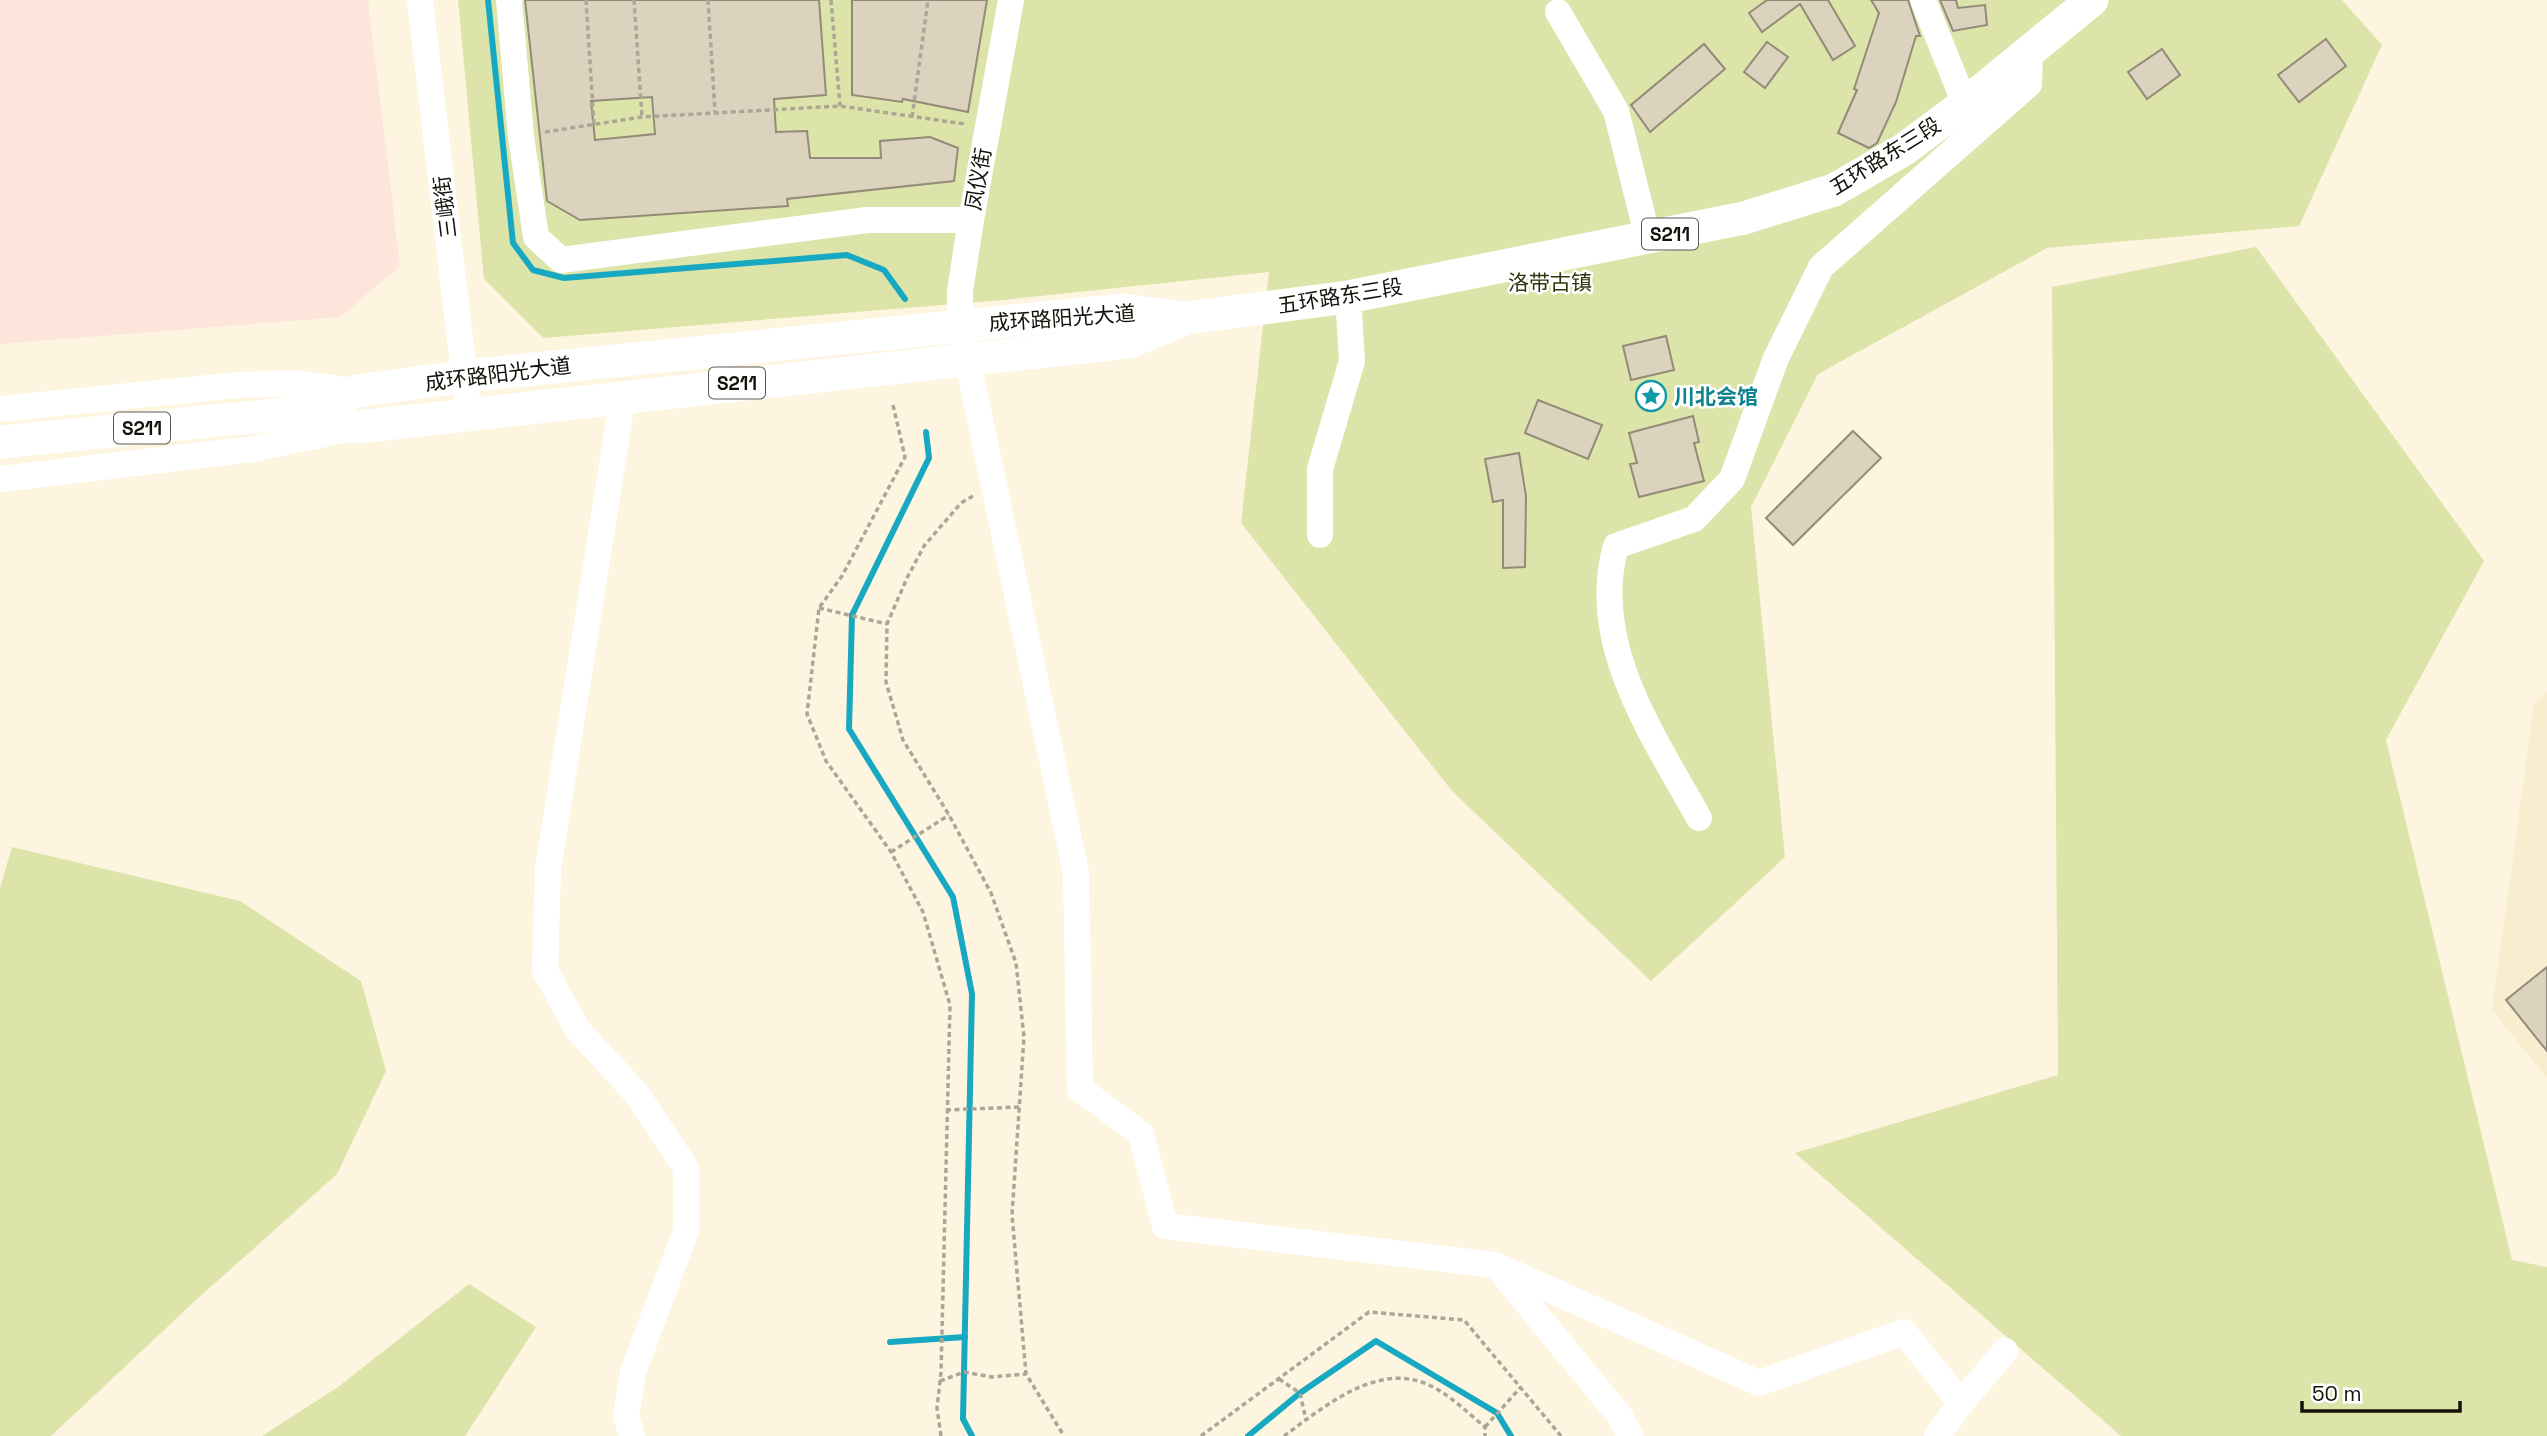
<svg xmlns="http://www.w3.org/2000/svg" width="2547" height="1436" viewBox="0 0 2547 1436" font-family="'Space Grotesk','Noto Sans SC',sans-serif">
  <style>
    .commercial { fill: #fee5dc }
    .built { fill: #f8edcf }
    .green { fill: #dce4a9 }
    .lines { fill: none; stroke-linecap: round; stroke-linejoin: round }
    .stream { stroke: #17a8c2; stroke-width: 6 }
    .building { fill: #dbd3bd; stroke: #938b77; stroke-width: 2; fill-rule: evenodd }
    .path { stroke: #aca695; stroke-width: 3.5; stroke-dasharray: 5 3.5; stroke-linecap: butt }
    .minor { stroke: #fff; stroke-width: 26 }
    .major { stroke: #fff; stroke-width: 33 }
    .labels { text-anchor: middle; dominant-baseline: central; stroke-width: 5; stroke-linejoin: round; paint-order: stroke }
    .shield { fill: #fff; stroke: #5a5854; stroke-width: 2 }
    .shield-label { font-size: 19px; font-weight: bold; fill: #14110a }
    .street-label { font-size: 21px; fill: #14110a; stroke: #fff }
    .park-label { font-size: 21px; fill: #31350e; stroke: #fff }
    .culture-label { font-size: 21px; font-weight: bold; fill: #0d838f; stroke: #fff; text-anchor: start }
  </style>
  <rect width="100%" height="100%" fill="#fdf5df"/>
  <polygon class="commercial" points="0,0 368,0 400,266 340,317 0,344"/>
  <polygon class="built" points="2547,692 2547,1078 2492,1010 2534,705"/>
  <g class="green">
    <polygon points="458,0 2342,0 2382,45 2299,226 2047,248 1818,374 1751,507 1785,857 1651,981 1452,791 1241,523 1269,272 1002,300 543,338 484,279"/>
    <polygon points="2256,247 2484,561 2386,740 2512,1260 2547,1267 2547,1436 2121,1436 1795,1153 2058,1075 2052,287"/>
    <polygon points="12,847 240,901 361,981 386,1071 337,1174 196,1300 51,1436 0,1436 0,888"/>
    <polygon points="469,1284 536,1327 465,1436 262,1436 338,1387"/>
  </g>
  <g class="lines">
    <g class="stream">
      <polyline points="488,0 513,243 533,270 564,278 847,255 884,270 905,299"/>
      <polyline points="926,432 929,458 852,615 849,729 953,897 972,994 963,1419 972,1436"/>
      <polyline points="890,1342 965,1337"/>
      <polyline points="1248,1436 1300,1393 1376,1341 1497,1413 1511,1436"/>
    </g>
  </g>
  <g class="building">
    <path d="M525,0H819L826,95L774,99L776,132L807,131L810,158H881L880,141L930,137L958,148L954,181L787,199L788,206L580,220L547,201ZM652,97L655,134L595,140L591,101Z"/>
    <polygon points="852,0 987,0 968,112 903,99 902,102 852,95"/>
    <polygon points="1767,0 1828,0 1855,46 1833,60 1800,4 1762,32 1749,13"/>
    <polygon points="1871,0 1908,0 1920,36 1916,36 1896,102 1877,143 1869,148 1838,133 1857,90 1854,89 1879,13"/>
    <polygon points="1940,0 1956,0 1958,8 1985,5 1987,25 1953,31"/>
    <polygon points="2326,39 2346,66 2299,102 2278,75"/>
    <polygon points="1767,42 1788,57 1765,88 1744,72"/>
    <polygon points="1704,44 1725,69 1650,132 1631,105"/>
    <polygon points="2162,49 2180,75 2147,99 2128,72"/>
    <polygon points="1666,336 1674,370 1631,380 1623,346"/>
    <polygon points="1538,400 1602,425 1588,459 1525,433"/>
    <polygon points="1693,416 1699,442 1694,443 1704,481 1639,497 1630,464 1637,463 1629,433"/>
    <polygon points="1853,431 1881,458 1793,545 1766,518"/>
    <polygon points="1519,453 1526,496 1525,567 1503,568 1503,500 1493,502 1485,459"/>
    <polygon points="2547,967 2547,1051 2506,1000"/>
  </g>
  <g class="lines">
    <g class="path">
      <polyline points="586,0 594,125"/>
      <polyline points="634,0 642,117"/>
      <polyline points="708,0 715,112"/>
      <polyline points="831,0 840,106"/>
      <polyline points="912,117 928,0"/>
      <polyline points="545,132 642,117 840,106 965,124"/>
      <polyline points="893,405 905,457 842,576 819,608 807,714 826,761 891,852 923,912 950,1005 941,1372 937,1408 941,1436"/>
      <polyline points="973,496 961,503 924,546 907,578 887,624 886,682 903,740 949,815 991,893 1016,963 1024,1037 1012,1215 1026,1374 1064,1436"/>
      <polyline points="819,608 887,624"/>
      <polyline points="891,852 949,815"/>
      <polyline points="946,1110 1019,1107"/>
      <polyline points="1279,1379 1300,1393 1306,1420"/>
      <polyline points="940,1381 964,1372 992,1377 1026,1374"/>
      <polyline points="1485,1427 1521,1387"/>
      <polyline points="1201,1436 1369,1312 1464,1320 1561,1436"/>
      <path d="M1284,1436C1324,1407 1377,1361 1429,1385C1449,1394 1468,1413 1485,1427V1436"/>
    </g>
    <g class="minor">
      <polyline points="420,0 469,415"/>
      <polyline points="509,0 521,136 536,237 561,260 867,220 971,220"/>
      <polyline points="1011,0 971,220 960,291 960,325 1076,873 1080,1089 1141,1134 1165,1226 1495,1265 1759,1383 1904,1332 1961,1403"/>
      <polyline points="1923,0 1965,104"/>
      <polyline points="1558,12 1616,111 1648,238"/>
      <polyline points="623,396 548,869 545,970 577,1029 636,1093 686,1168 686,1231 633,1372 626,1416 632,1436"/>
      <polyline points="0,409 238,385 297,383 353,391"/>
      <polyline points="0,479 253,449 348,429"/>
      <polyline points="1320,535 1320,469 1352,361 1348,297"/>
      <path d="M1699,818C1654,737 1588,643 1616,546L1694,519L1732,479L1776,358L1821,267L2029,84L2030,51"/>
      <polyline points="1499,1269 1619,1415 1630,1436"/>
      <polyline points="1937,1436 1961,1403 2005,1351"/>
    </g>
    <g class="major">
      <polyline points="290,415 358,427 1129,342 1185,319"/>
      <polyline points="0,442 284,414 358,391 465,376 1122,310 1186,318 1348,297 1744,218 1834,190 1903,150 1965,104 2092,0"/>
    </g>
  </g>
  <defs>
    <g id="sight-ring" transform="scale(1.575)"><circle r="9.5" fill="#fff" stroke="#0f9aa8" stroke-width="1.5"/><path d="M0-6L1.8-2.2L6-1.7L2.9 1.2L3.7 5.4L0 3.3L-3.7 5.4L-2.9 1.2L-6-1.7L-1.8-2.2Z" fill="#0f9aa8"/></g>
  </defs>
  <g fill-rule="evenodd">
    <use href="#sight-ring" x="1651" y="396"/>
  </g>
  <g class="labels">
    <g class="shield">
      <rect x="1642" y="218.5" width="56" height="31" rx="5"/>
      <rect x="709" y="367.5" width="56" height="31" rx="5"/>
      <rect x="114" y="412.5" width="56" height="31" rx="5"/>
    </g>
    <g class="shield-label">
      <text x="1670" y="234">S211</text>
      <text x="737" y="383">S211</text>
      <text x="142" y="428">S211</text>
    </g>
    <g class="street-label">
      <text transform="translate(1885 156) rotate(-32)">五环路东三段</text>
      <text transform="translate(978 179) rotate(-80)">凤仪街</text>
      <text transform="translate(445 207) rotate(-97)">三峨街</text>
      <text transform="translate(1340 296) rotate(-9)">五环路东三段</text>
      <text transform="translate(1062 318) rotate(-4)">成环路阳光大道</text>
      <text transform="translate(498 374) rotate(-7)">成环路阳光大道</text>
    </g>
    <g class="park-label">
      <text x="1550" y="282">洛带古镇</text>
    </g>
    <g class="culture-label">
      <text x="1674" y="396">川北会馆</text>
    </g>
  </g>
  <path d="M2302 1401v10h158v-10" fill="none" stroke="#14110a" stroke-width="3.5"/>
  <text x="2312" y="1401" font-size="21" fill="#14110a" stroke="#ffffff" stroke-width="5" paint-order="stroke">50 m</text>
</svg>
